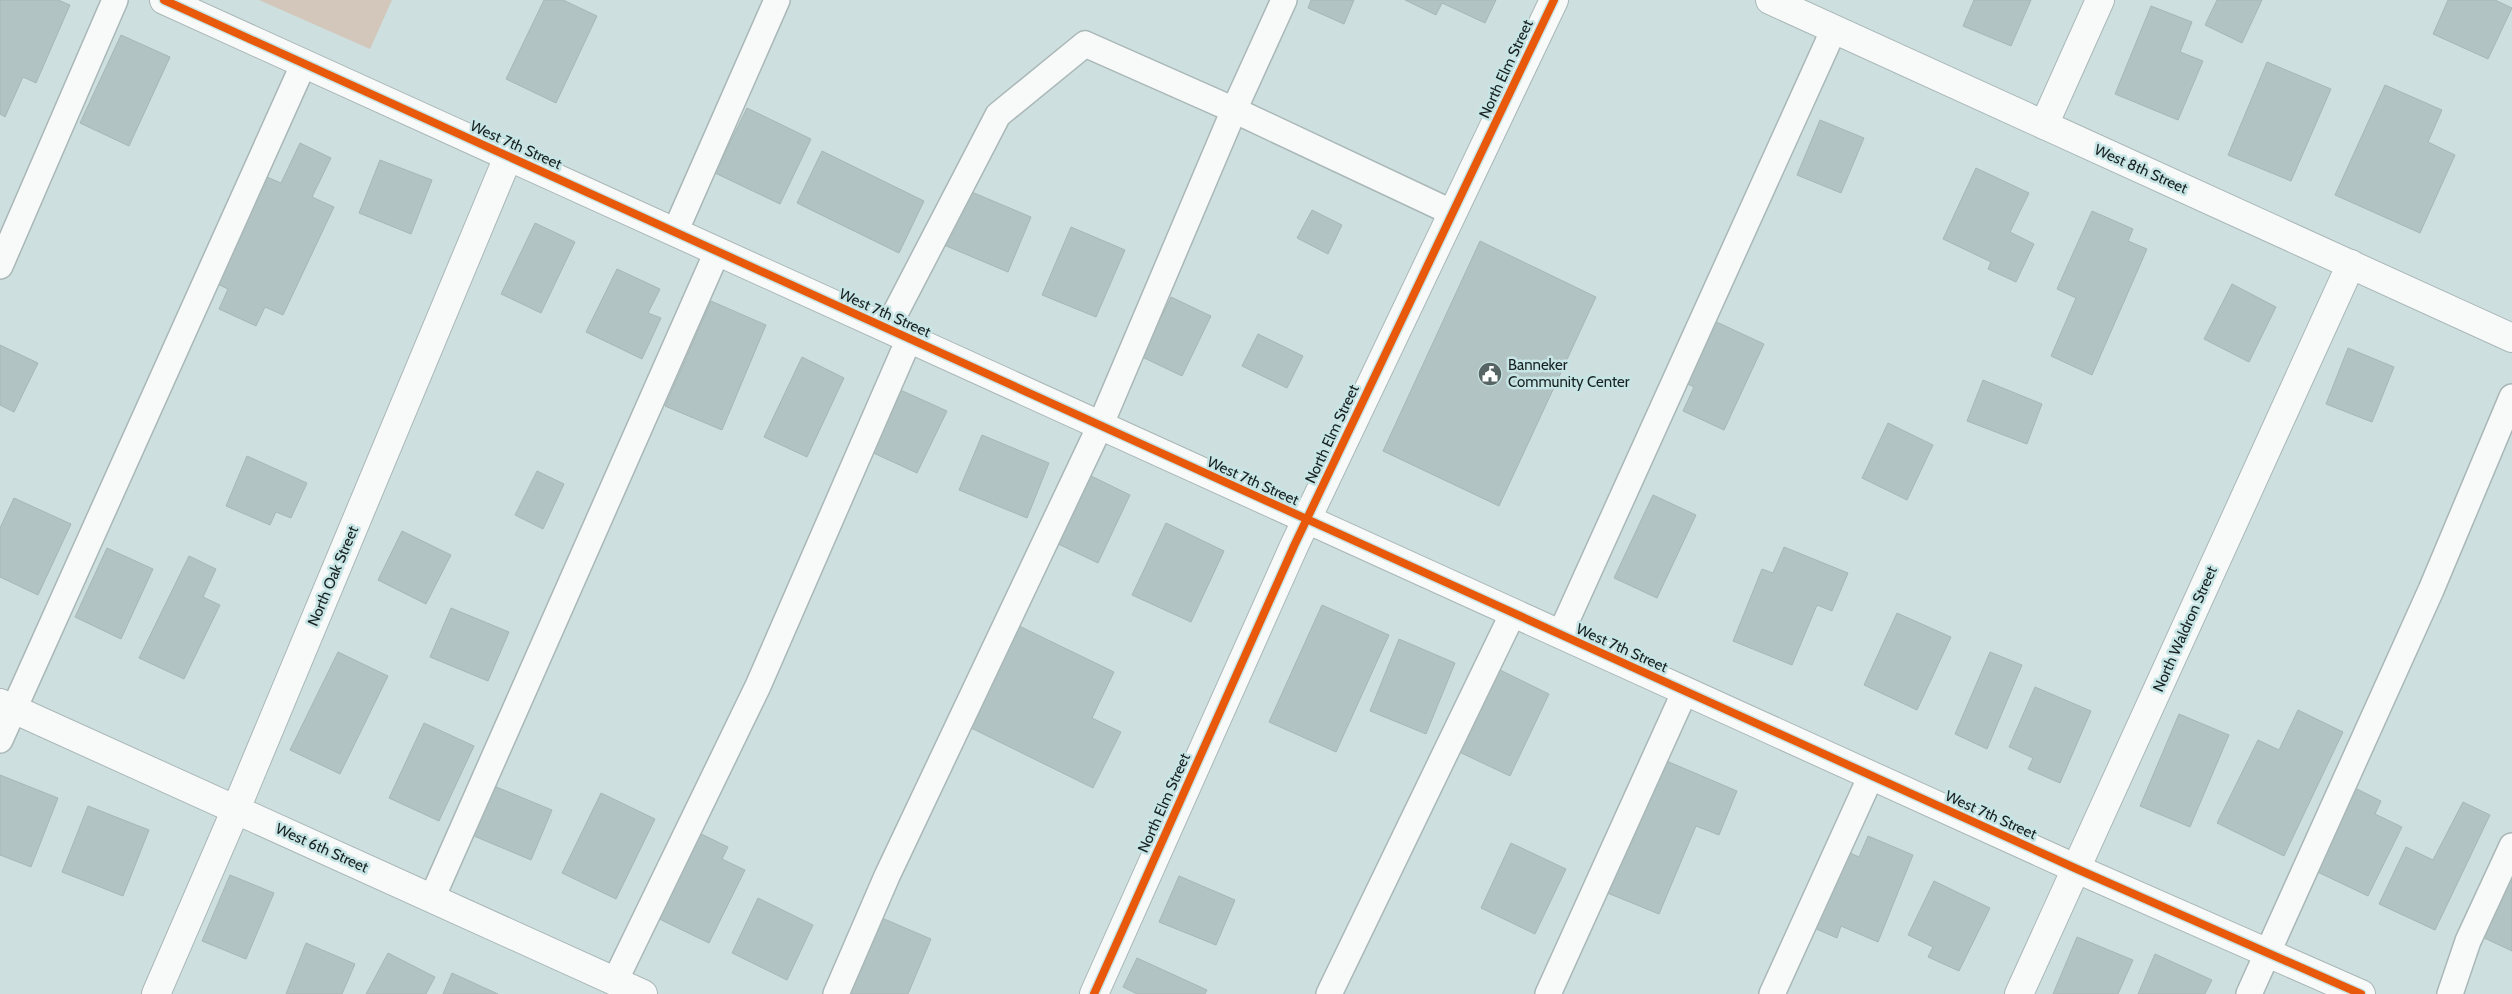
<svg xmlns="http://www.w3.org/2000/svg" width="2512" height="994" viewBox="0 0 2512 994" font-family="Cabin,sans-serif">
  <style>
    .green { fill: #d2c7ba }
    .building { fill: #b1c3c3; stroke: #a9b6b6 }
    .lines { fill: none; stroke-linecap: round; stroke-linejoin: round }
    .service-casing { stroke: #aab7b7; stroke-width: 28 }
    .minor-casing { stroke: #aab7b7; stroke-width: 30 }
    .service { stroke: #f8fafa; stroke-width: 25 }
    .minor { stroke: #f8fafa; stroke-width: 28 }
    .cycleway-casing { stroke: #c8e5e5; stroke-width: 11 }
    .cycleway { stroke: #e8590c; stroke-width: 8 }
    .labels { text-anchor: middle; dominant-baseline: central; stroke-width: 5; stroke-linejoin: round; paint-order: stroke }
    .street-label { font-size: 15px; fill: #172121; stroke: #c8e5e5 }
    .poi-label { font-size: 15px; fill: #172121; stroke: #c8e5e5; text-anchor: start }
  </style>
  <rect width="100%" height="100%" fill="#cedfdf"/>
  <polygon class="green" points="259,0 392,0 370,49"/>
  <g class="building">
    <polygon points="0,0 58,0 70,5 36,83 23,77 5,117 0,114"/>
    <polygon points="544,0 563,0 597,16 556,103 506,79"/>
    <polygon points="1311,0 1354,0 1344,24 1308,8"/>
    <polygon points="1405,0 1496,0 1485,23 1442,3 1436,15"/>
    <polygon points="1974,0 2031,0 2011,46 1963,26"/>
    <polygon points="2217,0 2262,0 2242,43 2205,25"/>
    <polygon points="2448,0 2495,0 2512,8 2488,59 2433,34"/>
    <polygon points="2151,6 2192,22 2180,52 2203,61 2178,120 2115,94"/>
    <polygon points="121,35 170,57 129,146 80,123"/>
    <polygon points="2267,62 2331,89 2291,181 2228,155"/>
    <polygon points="2385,85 2442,110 2428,142 2455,155 2420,233 2335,195"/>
    <polygon points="747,108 811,139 780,204 715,173"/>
    <polygon points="1820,120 1864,138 1841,193 1797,175"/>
    <polygon points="300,143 331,158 312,197 334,207 283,315 265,307 256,326 219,309 228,289 213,282 262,175 281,183"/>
    <polygon points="822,151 924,201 899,253 797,203"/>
    <polygon points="380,160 432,180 411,234 359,213"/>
    <polygon points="1976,168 2029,193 2010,232 2034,244 2016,282 1988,269 1991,262 1943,239"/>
    <polygon points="967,190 1031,217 1008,272 944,245"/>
    <polygon points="1312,210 1342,225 1328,254 1297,238"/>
    <polygon points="2092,211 2133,229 2128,241 2147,249 2092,375 2051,356 2076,298 2057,289"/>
    <polygon points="535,223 575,242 541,313 501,294"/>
    <polygon points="1071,227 1125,250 1096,317 1042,295"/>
    <polygon points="1480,241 1596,297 1499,506 1383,451"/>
    <polygon points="617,269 660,289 648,313 661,318 642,359 586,332"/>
    <polygon points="2232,284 2276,307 2249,362 2204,339"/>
    <polygon points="1171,297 1211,316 1182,376 1142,357"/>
    <polygon points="711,301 766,325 722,430 665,406"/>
    <polygon points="1708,318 1764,344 1724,430 1683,411 1694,387 1678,379"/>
    <polygon points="1258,334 1303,356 1287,388 1242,366"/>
    <polygon points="0,345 38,363 14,412 0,405"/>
    <polygon points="2348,348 2394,367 2372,422 2326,404"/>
    <polygon points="802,357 844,378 807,457 764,437"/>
    <polygon points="1983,380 2042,404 2027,444 1967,421"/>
    <polygon points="896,388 947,411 917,473 867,450"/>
    <polygon points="1888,423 1933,445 1907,500 1862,478"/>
    <polygon points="982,435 1049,463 1027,518 959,490"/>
    <polygon points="247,456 307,483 291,518 276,512 270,525 226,506"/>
    <polygon points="537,471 564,484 543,529 515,515"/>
    <polygon points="1085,473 1130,495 1098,563 1052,541"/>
    <polygon points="1653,495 1696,515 1657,598 1614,578"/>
    <polygon points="14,498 71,524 38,595 0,577 0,528"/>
    <polygon points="1166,523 1224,551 1191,622 1132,595"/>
    <polygon points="402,531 451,555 426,604 378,580"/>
    <polygon points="1784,547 1848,573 1832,611 1817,605 1792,665 1733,641 1762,569 1773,573"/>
    <polygon points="107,548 153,569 121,639 75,617"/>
    <polygon points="189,556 216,569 203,597 220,605 184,679 139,658"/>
    <polygon points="1322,605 1389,635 1336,752 1269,722"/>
    <polygon points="451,608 509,632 488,681 430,657"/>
    <polygon points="1897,613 1951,637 1917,710 1864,685"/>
    <polygon points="1013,623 1114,672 1092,718 1121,732 1093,788 963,724"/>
    <polygon points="1399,639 1455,663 1426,734 1370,711"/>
    <polygon points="338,652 388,676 340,774 290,750"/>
    <polygon points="1990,652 2022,665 1987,749 1955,734"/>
    <polygon points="1496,668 1549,694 1510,776 1457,751"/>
    <polygon points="2035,687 2091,711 2060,783 2028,769 2033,758 2009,747"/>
    <polygon points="2298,710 2343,732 2284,856 2217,823 2258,740 2279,750"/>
    <polygon points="2179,714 2229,735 2190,827 2140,806"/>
    <polygon points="424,723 474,746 439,821 389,798"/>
    <polygon points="1662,759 1737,791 1719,835 1696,826 1659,914 1605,892"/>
    <polygon points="0,775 58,798 31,867 0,855"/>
    <polygon points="2345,783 2381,801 2375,814 2402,827 2368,896 2305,866"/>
    <polygon points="494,786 552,810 531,860 474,836"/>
    <polygon points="601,793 655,819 616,899 562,873"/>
    <polygon points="2463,802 2490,815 2435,930 2379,904 2406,847 2433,860"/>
    <polygon points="88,806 149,830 123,896 62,872"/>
    <polygon points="693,830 728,847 722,859 745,870 709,943 651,915"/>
    <polygon points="1868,836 1913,855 1878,942 1841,926 1837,938 1814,928 1846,851 1859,857"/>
    <polygon points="1511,843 1566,869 1535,934 1481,908"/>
    <polygon points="230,875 274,893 246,959 202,941"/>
    <polygon points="2508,875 2512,877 2512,951 2480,936"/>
    <polygon points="1179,876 1235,900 1216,945 1159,922"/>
    <polygon points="1934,881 1990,908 1959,971 1928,957 1933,947 1908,935"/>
    <polygon points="758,898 813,925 787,980 732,953"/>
    <polygon points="875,915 931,939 908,994 841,994"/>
    <polygon points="2077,937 2133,960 2118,994 2053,994"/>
    <polygon points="306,943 355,964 342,994 286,994"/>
    <polygon points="388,953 435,977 426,994 366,994"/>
    <polygon points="2155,954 2212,980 2205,994 2138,994"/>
    <polygon points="1137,958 1207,990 1205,994 1137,994 1123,987"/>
    <polygon points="452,973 498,994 443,994"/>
  </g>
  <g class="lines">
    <g class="service-casing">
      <g id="service">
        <polyline points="675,232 777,0"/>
        <polyline points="0,266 115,0"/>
        <polyline points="887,329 998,115 1085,44 1234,110 1453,213"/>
        <polyline points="1560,635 1834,29"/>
        <polyline points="0,740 304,63"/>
        <polyline points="432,898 717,252"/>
        <polyline points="615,981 758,686 909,339"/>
        <polyline points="836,994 887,876 1100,426 1234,110 1284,0"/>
        <polyline points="1329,994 1513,613"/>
        <polyline points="1548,994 1685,691"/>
        <polyline points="1772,994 1871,776"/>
        <polyline points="2249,994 2431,590 2512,397"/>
        <polyline points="2450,994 2468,941 2512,846"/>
      </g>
    </g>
    <g class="minor-casing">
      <g id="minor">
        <polyline points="164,0 2077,869 2361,994"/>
        <polyline points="1770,0 2512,338"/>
        <polyline points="2044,125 2100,0"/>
        <polyline points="0,703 643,994"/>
        <polyline points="156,994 236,809 508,157"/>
        <polyline points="1094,994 1294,546 1554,0"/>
        <polyline points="2019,994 2351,264"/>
      </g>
    </g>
    <use href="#service" class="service"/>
    <use href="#minor" class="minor"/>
    <g class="cycleway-casing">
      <g id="cycleway">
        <polyline points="164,0 2077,869 2361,994"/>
        <polyline points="1094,994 1294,546 1554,0"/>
      </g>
    </g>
    <use href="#cycleway" class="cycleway"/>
  </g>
  <defs>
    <g id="civic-disc" transform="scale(1.25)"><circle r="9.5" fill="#576464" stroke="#c8e5e5"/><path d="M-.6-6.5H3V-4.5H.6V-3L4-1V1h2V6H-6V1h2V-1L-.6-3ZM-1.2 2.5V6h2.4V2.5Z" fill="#fff"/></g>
  </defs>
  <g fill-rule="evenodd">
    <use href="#civic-disc" x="1490" y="374"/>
  </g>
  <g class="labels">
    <g class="street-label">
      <text transform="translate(1506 69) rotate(-65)">North Elm Street</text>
      <text transform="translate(516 145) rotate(24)">West 7th Street</text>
      <text transform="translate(2141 169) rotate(24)">West 8th Street</text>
      <text transform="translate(885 313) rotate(24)">West 7th Street</text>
      <text transform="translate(1332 434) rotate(-65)">North Elm Street</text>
      <text transform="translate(1253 481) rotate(24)">West 7th Street</text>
      <text transform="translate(333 576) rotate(-67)">North Oak Street</text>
      <text transform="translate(2185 629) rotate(-66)">North Waldron Street</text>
      <text transform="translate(1622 648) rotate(24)">West 7th Street</text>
      <text transform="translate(1164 803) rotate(-66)">North Elm Street</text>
      <text transform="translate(1991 815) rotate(24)">West 7th Street</text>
      <text transform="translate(322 848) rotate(24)">West 6th Street</text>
    </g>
    <g class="poi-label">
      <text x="1508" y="365">Banneker<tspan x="1508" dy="17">Community Center</tspan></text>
    </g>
  </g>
</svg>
